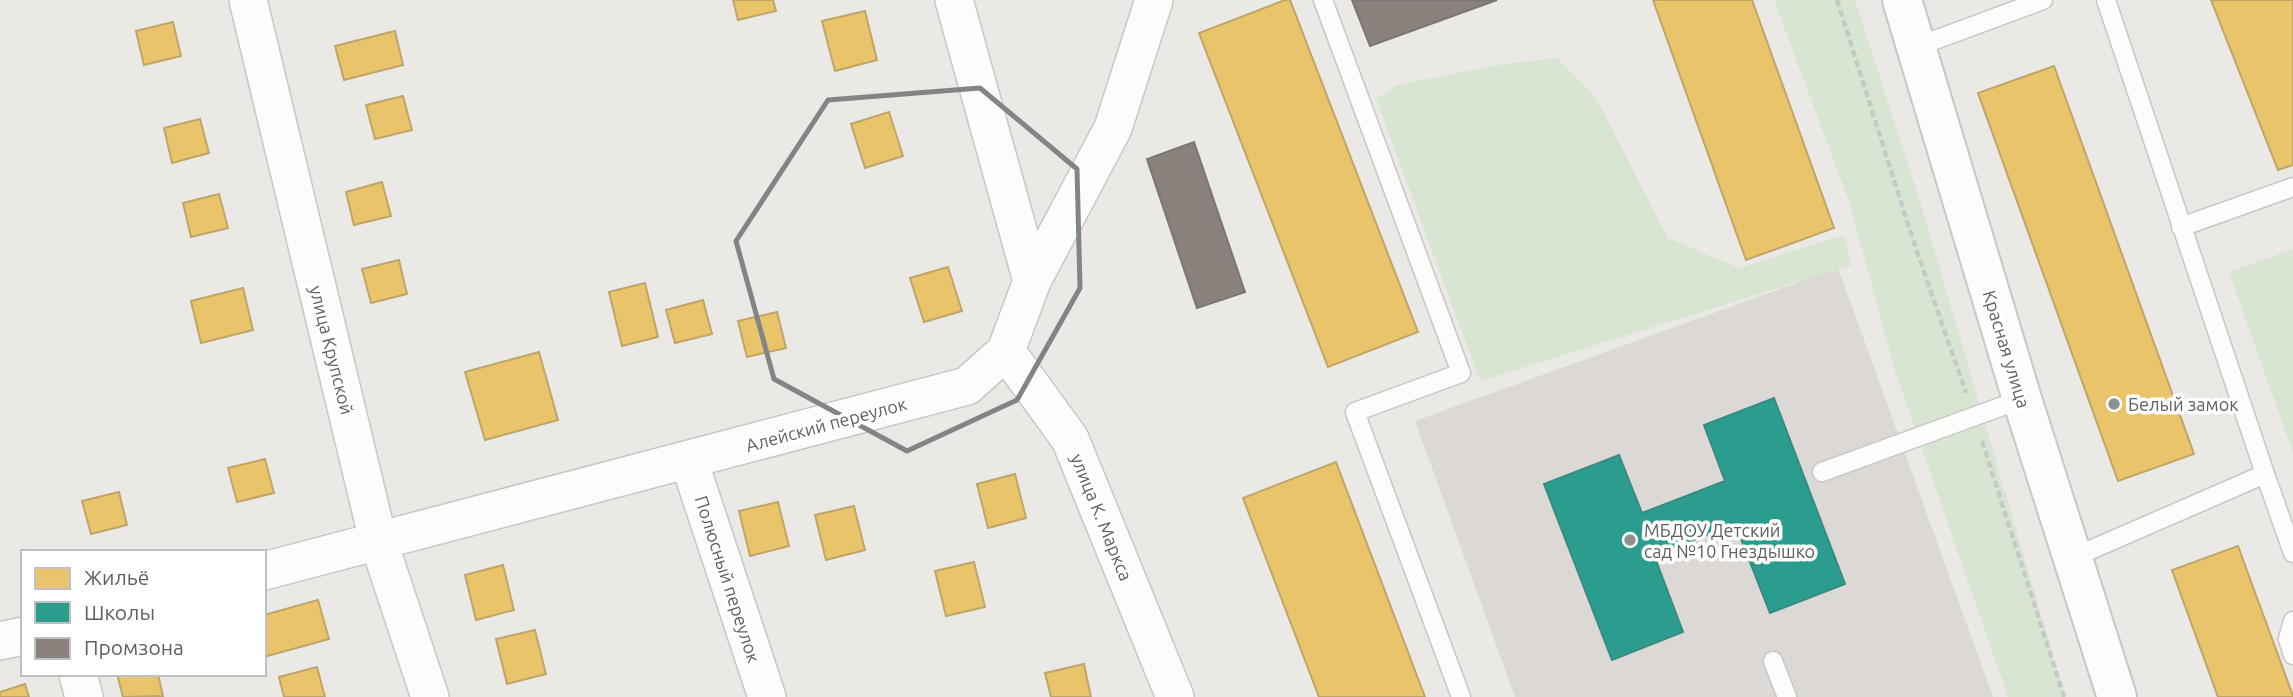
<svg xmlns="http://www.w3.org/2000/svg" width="2293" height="697" viewBox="0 0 2293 697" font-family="Ubuntu,sans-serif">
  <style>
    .education { fill: #dbd8d5 }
    .green { fill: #d8e5d3 }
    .homes { fill: #e9c46a; stroke: #bfa668; stroke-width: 2 }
    .schools { fill: #2a9d8f; stroke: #398b82; stroke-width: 2 }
    .industry { fill: #8a817c; stroke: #7c7774; stroke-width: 2 }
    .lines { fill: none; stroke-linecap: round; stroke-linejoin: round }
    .service-casing { stroke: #c7c7c6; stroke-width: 21 }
    .minor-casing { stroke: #c7c7c6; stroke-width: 40 }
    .tertiary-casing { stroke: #c7c7c6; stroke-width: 42 }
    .path { stroke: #c5cac7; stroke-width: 4.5; stroke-dasharray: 7 3.5; stroke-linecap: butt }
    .service { stroke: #fcfcfb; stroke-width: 18 }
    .minor { stroke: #fcfcfb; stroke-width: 37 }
    .tertiary { stroke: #fcfcfb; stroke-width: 38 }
    .marked { fill: none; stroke: #828586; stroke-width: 5; stroke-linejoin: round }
    .poi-dot { fill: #8e9191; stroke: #fff; stroke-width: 2.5 }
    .labels { text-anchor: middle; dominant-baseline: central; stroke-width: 7; stroke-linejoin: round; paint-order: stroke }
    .street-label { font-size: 18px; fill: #5c6163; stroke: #fff }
    .poi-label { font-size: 18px; fill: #5c6163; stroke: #fff; text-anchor: start }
  </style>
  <rect width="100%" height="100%" fill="#ebe9e6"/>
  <polygon class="education" points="1838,268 1993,697 1515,697 1415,421"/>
  <g class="green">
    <polygon points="1774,0 1855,0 1923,211 2065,697 2008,697 1895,371 1849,201"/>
    <polygon points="1557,58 1596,98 1668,238 1739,268 1844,235 1852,265 1480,381 1376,99 1397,85 1497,65"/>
    <polygon points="2293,249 2293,453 2229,272"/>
  </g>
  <g class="homes">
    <polygon points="733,0 773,0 776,11 738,20"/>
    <polygon points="1285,0 1290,0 1418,332 1328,367 1199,33"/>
    <polygon points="1653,0 1752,0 1834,228 1746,260"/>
    <polygon points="2211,0 2293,0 2293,165 2278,170"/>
    <polygon points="865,11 877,60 835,71 822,21"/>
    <polygon points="173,22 181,56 144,65 136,31"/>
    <polygon points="395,31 403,65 344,80 335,46"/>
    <polygon points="2054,66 2194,454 2118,481 1978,93"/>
    <polygon points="403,96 412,130 375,139 366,105"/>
    <polygon points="889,112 903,156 865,168 851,124"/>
    <polygon points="200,119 209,153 172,163 164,128"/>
    <polygon points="382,182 391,216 354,225 346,192"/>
    <polygon points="219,194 228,228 191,237 183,203"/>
    <polygon points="399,260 407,294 371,303 362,269"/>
    <polygon points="948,267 962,311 924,322 910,278"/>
    <polygon points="645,283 658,337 622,346 609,292"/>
    <polygon points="243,288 253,330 201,343 191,301"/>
    <polygon points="703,300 712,334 675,343 666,310"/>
    <polygon points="777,312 786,348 747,357 738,321"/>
    <polygon points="539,352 558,420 485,440 465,372"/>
    <polygon points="265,459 274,493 237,502 228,468"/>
    <polygon points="1336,462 1425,697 1319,697 1243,498"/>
    <polygon points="1015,474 1026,518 988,528 977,484"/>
    <polygon points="119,492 127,525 91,534 82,501"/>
    <polygon points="778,502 789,546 750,556 739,511"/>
    <polygon points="854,506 865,550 826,560 815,515"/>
    <polygon points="2238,546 2293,696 2293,697 2218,697 2172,570"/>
    <polygon points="974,562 985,607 946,616 935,571"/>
    <polygon points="503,565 514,610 476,620 465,575"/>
    <polygon points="318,600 329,639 264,657 264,615"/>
    <polygon points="535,630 546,674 507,684 496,639"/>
    <polygon points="1084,664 1091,697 1051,697 1045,673"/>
    <polygon points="317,667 325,697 284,697 279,677"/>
    <polygon points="117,674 158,674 163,696 123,697"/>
    <polygon points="25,684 29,697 0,697 0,692"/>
  </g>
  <polygon class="schools" points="1774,398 1845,584 1770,613 1735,524 1654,555 1683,632 1612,660 1544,484 1619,455 1642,513 1725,481 1704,425"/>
  <g class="industry">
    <polygon points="1352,0 1497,0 1370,46"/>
    <polygon points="1194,142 1245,292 1197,308 1147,159"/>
  </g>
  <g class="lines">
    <g class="service-casing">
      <g id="service">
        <polyline points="1323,0 1461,373 1355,412 1461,697"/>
        <polyline points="1916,47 2043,0"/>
        <polyline points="2181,227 2293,187"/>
        <polyline points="1822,472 2022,399"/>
        <polyline points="2265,474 2293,553"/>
        <polyline points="2072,558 2265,474 2106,0"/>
        <polyline points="2293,621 2288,639 2293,655"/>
        <polyline points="1773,661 1787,697"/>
      </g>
    </g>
    <g class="minor-casing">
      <g id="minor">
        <polyline points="248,0 378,540 430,697"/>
        <polyline points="954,0 1032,281"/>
        <polyline points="1006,351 1070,439 1175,697"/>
        <polyline points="689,461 767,697"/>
        <polyline points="264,571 967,386 1006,351 1032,281 1113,128 1154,0"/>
        <polyline points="0,641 23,636"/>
        <polyline points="78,674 84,697"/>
      </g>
    </g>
    <g class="tertiary-casing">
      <polyline id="tertiary" points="1902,0 2022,399 2117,697"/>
    </g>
    <g class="path">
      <polyline points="1837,0 1912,237 1966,393"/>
      <polyline points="1982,441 2064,697"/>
    </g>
    <use href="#service" class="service"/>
    <use href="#minor" class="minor"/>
    <use href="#tertiary" class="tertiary"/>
  </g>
  <path class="marked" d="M980,88L1077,169L1080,288L1017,400L907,451L774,379L736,241L828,100Z"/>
  <g class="poi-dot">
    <circle cx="2114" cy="404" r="7"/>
    <circle cx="1630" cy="540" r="7"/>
  </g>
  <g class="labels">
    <g class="street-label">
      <text transform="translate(2007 349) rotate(73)">Красная улица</text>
      <text transform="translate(332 350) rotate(76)">улица Крупской</text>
      <text transform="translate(826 424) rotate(-15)">Алейский переулок</text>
      <text transform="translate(1102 517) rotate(68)">улица К. Маркса</text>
      <text transform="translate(728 579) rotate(72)">Полюсный переулок</text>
    </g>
    <g class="poi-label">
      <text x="2128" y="404">Белый замок</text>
      <text x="1644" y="530">МБДОУ Детский<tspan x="1644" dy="21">сад №10 Гнездышко</tspan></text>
    </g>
  </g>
  <rect x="21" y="550" width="245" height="126" fill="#ffffff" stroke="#bec0c1" stroke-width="2"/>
  <rect x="35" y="568" width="35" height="21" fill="#e9c46a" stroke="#bec0c1" stroke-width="2"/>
  <text x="84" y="585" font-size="21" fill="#5c6163">Жильё</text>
  <rect x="35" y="602" width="35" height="21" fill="#2a9d8f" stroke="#bec0c1" stroke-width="2"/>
  <text x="84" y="620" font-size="21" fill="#5c6163">Школы</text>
  <rect x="35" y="638" width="35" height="21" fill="#8a817c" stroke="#bec0c1" stroke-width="2"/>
  <text x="84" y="655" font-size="21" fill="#5c6163">Промзона</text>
</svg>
